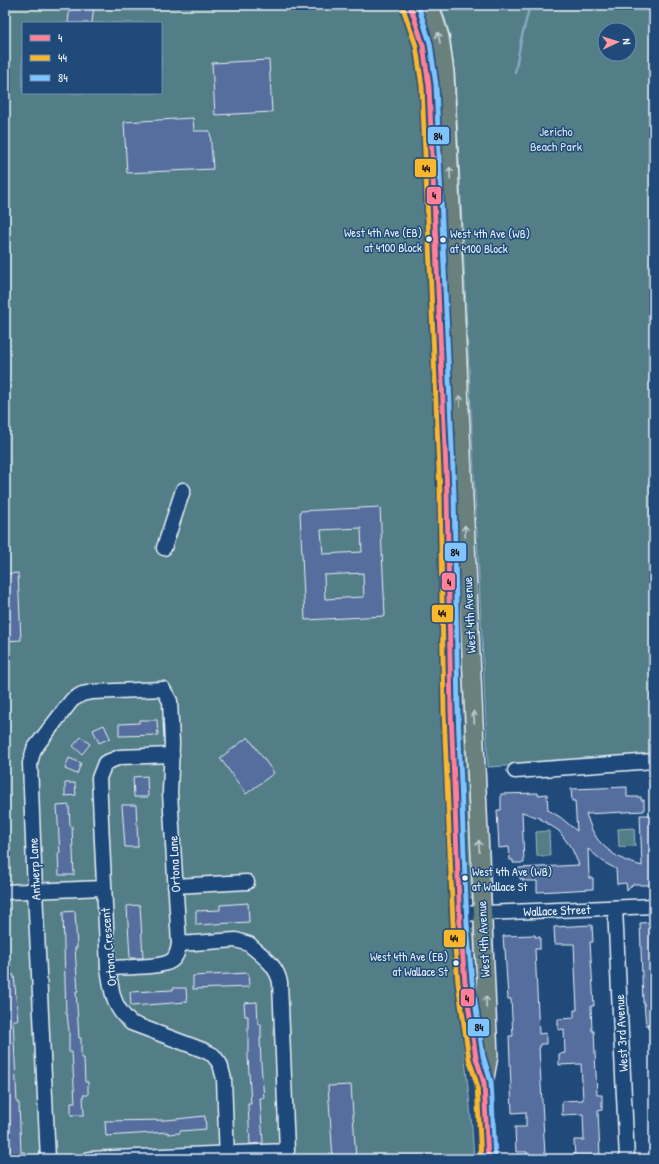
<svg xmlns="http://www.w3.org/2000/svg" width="659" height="1164" viewBox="0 0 659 1164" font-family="'Patrick Hand',sans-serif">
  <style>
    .green { fill: #527e87; stroke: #9db8c0; fill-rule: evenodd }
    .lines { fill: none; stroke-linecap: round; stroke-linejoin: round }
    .stream { stroke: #84a8c3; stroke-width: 2.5 }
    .building { fill: #546e9e; stroke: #e8f1f8; fill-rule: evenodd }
    .minor-casing { stroke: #e8f1f8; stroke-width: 17 }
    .major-casing { stroke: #e8f1f8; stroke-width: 20 }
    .minor { stroke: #1f4a7a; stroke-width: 14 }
    .major { stroke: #6a807d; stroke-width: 17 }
    .bus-1-casing { stroke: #1f4a7a; stroke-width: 8 }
    .bus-2-casing { stroke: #1f4a7a; stroke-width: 8 }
    .bus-3-casing { stroke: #1f4a7a; stroke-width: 8 }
    .bus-1 { stroke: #ff8098; stroke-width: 5 }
    .bus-2 { stroke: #fab62d; stroke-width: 5 }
    .bus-3 { stroke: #80c4ff; stroke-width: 5 }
    .oneway { stroke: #c2cfd3 }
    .bus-dot { fill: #e8f1f8; stroke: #1f4a7a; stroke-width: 1.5 }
    .labels { text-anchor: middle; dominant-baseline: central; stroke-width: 3; stroke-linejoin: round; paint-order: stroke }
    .bus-label { font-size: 12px; fill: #e8f1f8; stroke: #1f4a7a; text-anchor: end }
    .park-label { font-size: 13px; fill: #d2e0e7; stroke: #1f4a7a }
    .street-label { font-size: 13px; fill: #e8f1f8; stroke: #1f4a7a }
    .line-badge { stroke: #1f4a7a; stroke-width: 1.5 }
    .pale-badge-label { font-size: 11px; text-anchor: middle; font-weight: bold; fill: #111 }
  </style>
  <rect width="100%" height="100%" fill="#1f4a7a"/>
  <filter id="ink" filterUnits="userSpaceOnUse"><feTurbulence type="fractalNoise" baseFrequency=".025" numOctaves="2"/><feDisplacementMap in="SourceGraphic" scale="8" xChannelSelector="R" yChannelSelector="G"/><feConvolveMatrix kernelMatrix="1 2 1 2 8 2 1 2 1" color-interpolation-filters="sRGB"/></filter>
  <g filter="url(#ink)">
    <g class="green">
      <path d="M5,5H401L406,16L417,56L437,486L436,487C438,535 438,584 439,632C441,727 444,822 450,917C455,998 470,1078 474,1159H5ZM23,23H161V93H23Z"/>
      <path d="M441,5H654V757L488,767L455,76L450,35ZM605,30H629V54H605Z"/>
      <polygon points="458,643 460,643 464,647 474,899 469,897 466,886 459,736"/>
      <polygon points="634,828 635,846 619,847 618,829"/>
      <polygon points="549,831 550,856 537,856 536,832"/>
      <polygon points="475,928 484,1055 472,990 469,934 471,930"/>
    </g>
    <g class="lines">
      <polyline class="stream" points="515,73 521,40 530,5"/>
    </g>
    <g class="building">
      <polygon points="70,5 94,5 92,23 68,23"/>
      <polygon points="269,60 272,112 215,115 212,63"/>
      <polygon points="193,118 194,131 210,131 213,169 127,173 124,122"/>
      <path d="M380,507L385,616L305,620L300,511ZM361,528L362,552L323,554L321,530ZM363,573L364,597L325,599L324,575Z"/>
      <polygon points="18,573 21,640 5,641 5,574"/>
      <polygon points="139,720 157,720 158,735 119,736 119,724 139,723"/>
      <polygon points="104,725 110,738 99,743 93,730"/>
      <polygon points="81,737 90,744 82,754 73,746"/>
      <polygon points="248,737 274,773 246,794 220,758"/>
      <polygon points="69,758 81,763 77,774 65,769"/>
      <polygon points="147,776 148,797 134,797 133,777"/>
      <polygon points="65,783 75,783 76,795 65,796"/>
      <polygon points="627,787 627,797 641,797 641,800 644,800 644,811 586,814 592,830 598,840 606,848 615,855 626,861 642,866 640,815 651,815 651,818 654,818 654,885 640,885 639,884 633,884 627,891 626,883 617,884 616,869 605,863 588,849 589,878 593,878 593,889 537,892 537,881 523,881 523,879 520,879 519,868 579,865 572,849 559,831 539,818 522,812 524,863 513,863 513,860 510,860 509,847 499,848 497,810 501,810 501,794 538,793 538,795 547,794 548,810 560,817 577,831 575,801 572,801 571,789"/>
      <polygon points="69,805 70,826 72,826 74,875 59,875 58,853 60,853 57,806"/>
      <polygon points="122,805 136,805 138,847 125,847"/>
      <polygon points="248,903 249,922 196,925 196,911 220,910 220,905"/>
      <polygon points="140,905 143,958 130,958 127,906"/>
      <polygon points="75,911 77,948 75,948 78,991 76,991 79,1038 81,1038 81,1058 84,1058 85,1082 88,1082 88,1095 83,1095 84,1115 71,1115 71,1102 75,1102 72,1052 69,1052 69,1031 67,1014 66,1014 63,912"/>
      <polygon points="654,922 654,1025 646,1025 644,1003 643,1003 640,923"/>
      <polygon points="592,925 593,942 590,942 594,1006 591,1006 592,1031 594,1031 597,1095 602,1095 602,1110 598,1111 600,1156 575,1157 574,1140 584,1140 583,1114 562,1115 562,1101 583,1100 581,1064 559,1065 559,1054 565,1053 564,1029 558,1030 558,1019 574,1018 574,1010 577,1010 574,944 555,944 554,927"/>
      <polygon points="535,935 535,937 540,937 540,949 535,949 539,1034 546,1033 546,1044 540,1044 540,1048 539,1048 545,1155 527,1156 527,1152 516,1152 515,1127 526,1127 526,1112 512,1113 509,1036 513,1036 511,999 508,999 505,949 504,949 503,936"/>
      <polygon points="248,973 249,987 193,989 193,976"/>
      <polygon points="5,975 14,975 18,1020 13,1020 17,1103 19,1103 21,1152 25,1152 25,1159 5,1159 5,1153 10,1152 9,1121 5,1121 5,1075 7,1074 5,1044"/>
      <polygon points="173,988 186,988 187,1002 131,1006 130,992 173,990"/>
      <polygon points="257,1002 258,1024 261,1024 261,1038 260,1038 261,1064 264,1098 260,1098 263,1143 250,1144 248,1104 251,1104 248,1057 248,1016 245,1016 244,1003"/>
      <polygon points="351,1085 356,1159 333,1159 328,1086"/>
      <polygon points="205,1116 206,1129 180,1131 180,1133 168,1134 168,1132 106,1136 105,1121 167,1120"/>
    </g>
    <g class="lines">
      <g class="minor-casing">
        <g id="minor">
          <polyline points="164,548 183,490"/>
          <path d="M172,755L120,757L105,763L99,778L108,968C112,992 112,1006 131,1023L203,1050L213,1055L220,1064L224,1079L227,1159"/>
          <polyline points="515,771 654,761"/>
          <polyline points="175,886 247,882"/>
          <polyline points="5,892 104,888"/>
          <polyline points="615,908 627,1159"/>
          <polyline points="460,914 654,906"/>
          <path d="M48,1159L35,891L30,763L34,749L72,700L82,694L92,692L163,689L170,701L172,743L170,793L179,944C178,950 177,957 171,961C161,968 122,967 108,968"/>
          <path d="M89,1159L287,1151L280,982C276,964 262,956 249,944L236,940L179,944"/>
        </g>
      </g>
      <g class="major-casing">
        <g id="major">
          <path d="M410,5C421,32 427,57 429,86L447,493L451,712L460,924L465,982L476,1058L483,1079"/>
          <polyline points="430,5 440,37 445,73 489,1056 484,1083 488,1159"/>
        </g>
      </g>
      <use href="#minor" class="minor"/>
      <use href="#major" class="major"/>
      <g class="bus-1-casing">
        <polyline id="bus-1" points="410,5 423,45 429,86 447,493 451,712 460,924 465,982 476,1058 484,1083 488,1159"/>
      </g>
      <g class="bus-2-casing">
        <polyline id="bus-2" points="403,8 416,46 422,86 440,493 444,712 453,924 458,983 469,1059 477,1084 481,1159"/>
      </g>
      <g class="bus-3-casing">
        <polyline id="bus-3" points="418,5 430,43 436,85 454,493 458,712 467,924 472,981 483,1056 491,1082 495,1159"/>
      </g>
      <use href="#bus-1" class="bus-1"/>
      <use href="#bus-2" class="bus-2"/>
      <use href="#bus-3" class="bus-3"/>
    </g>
    <defs><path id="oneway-shaft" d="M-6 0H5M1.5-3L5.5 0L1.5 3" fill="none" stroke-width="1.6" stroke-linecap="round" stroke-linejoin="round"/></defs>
    <g class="oneway">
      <use href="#oneway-shaft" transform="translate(439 38) rotate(-102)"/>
      <use href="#oneway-shaft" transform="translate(450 173) rotate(-92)"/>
      <use href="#oneway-shaft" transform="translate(460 401) rotate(-93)"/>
      <use href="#oneway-shaft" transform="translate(465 531) rotate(-93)"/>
      <use href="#oneway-shaft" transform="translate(474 717) rotate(-93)"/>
      <use href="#oneway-shaft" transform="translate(479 846) rotate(-93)"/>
      <use href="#oneway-shaft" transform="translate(486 1002) rotate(-93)"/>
    </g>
  </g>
  <g class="bus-dot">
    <circle cx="429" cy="239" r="3.5"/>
    <circle cx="443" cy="240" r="3.5"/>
    <circle cx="465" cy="878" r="3.5"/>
    <circle cx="456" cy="963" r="3.5"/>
  </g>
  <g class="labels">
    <g class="bus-label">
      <text x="422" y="232">West 4th Ave (EB)<tspan x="422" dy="15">at 4100 Block</tspan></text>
      <text x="450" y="233" text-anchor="start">West 4th Ave (WB)<tspan x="450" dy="15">at 4100 Block</tspan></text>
      <text x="472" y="871" text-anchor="start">West 4th Ave (WB)<tspan x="472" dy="15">at Wallace St</tspan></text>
      <text x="448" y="956">West 4th Ave (EB)<tspan x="448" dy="15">at Wallace St</tspan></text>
    </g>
    <g class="park-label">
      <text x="556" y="131">Jericho<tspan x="556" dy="15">Beach Park</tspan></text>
    </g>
    <g class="street-label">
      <text transform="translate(469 615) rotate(-93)">West 4th Avenue</text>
      <text transform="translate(174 864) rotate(-93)">Ortona Lane</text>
      <text transform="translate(34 869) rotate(-93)">Antwerp Lane</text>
      <text transform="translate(557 910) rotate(-2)">Wallace Street</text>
      <text transform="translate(483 939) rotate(-93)">West 4th Avenue</text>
      <text transform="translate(108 947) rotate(-95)">Ortona Crescent</text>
      <text transform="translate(621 1033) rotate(-93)">West 3rd Avenue</text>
    </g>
  </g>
  <g class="line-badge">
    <rect x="427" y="126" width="23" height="19" rx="4" fill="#80c4ff"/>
    <rect x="414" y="158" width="23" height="20" rx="4" fill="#fab62d"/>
    <rect x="426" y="186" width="16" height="19" rx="4" fill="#ff8098"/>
    <rect x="444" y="542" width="23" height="20" rx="4" fill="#80c4ff"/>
    <rect x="441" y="572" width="15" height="19" rx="4" fill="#ff8098"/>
    <rect x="431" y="604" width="23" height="19" rx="4" fill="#fab62d"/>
    <rect x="443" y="929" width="23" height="19" rx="4" fill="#fab62d"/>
    <rect x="460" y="988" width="15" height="19" rx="4" fill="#ff8098"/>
    <rect x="467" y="1018" width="23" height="19" rx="4" fill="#80c4ff"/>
  </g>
  <g class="pale-badge-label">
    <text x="438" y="140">84</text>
    <text x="426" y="172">44</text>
    <text x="434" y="199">4</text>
    <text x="455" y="556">84</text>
    <text x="449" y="586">4</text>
    <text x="442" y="617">44</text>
    <text x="454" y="942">44</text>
    <text x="467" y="1002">4</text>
    <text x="479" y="1031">84</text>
  </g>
  <rect width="659" height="1164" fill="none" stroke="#1f4a7a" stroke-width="20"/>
  <rect x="10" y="10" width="639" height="1144" fill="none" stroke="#e8f1f8" stroke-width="1.5" filter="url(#ink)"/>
  <rect x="22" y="22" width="140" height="72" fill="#1f4a7a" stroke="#6f8dac"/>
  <rect x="30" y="35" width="20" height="6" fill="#ff8098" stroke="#6f8dac"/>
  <text x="58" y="42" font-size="12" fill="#e8f1f8">4</text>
  <rect x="30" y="55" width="20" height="6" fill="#fab62d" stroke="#6f8dac"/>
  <text x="58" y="62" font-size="12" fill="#e8f1f8">44</text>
  <rect x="30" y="75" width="20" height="6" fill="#80c4ff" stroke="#6f8dac"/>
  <text x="58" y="82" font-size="12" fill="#e8f1f8">84</text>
  <g transform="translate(617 42) rotate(86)"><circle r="19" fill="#1f4a7a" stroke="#6f8dac"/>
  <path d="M0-3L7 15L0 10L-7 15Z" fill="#ff9aa2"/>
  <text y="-6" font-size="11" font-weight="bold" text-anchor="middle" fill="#e8f1f8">N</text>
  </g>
</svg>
